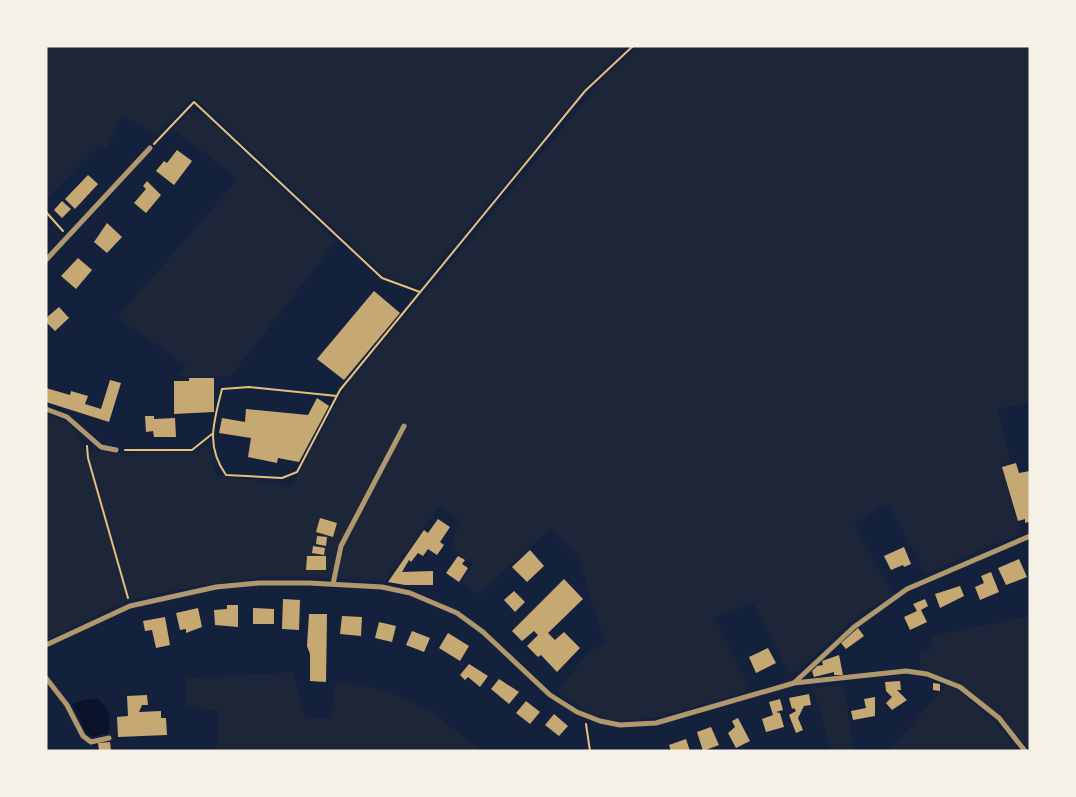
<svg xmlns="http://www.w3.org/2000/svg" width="1076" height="797" viewBox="0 0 1076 797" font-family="'Space Grotesk',sans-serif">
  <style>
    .green { fill: #1d2539 }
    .water { fill: #0b132b }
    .building { fill: #c6a872 }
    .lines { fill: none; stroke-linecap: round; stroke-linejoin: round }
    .path { stroke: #e5c07b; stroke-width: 2 }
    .minor { stroke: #b1986c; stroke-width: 5 }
  </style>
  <rect width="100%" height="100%" fill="#14213d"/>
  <g class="green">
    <polygon points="46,46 628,46 589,83 419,286 386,277 194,97 157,134 122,116 107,148 97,147 46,200"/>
    <path d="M638,46H1030V402L998,409L1011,461L1001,464L1021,534L972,553L926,574L888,503L854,524L893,595L861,613L799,670L789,674L753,603L714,617L748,684L747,691C715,700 637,729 607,719C588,714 573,703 557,691L590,651L605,643L578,557L551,528L478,595L462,582L472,565L451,548L460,520L439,507L385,581L273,576L190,587L130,600L46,640V414C70,421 75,428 87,450L114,453L196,452L205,446H210L216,475L292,486L345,388L589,97L597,84Z"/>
    <polygon points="197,112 208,118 336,241 230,377 178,376 187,366 117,318 238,179 173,129 187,114"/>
    <path d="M1030,616V750C998,713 970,681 920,670V652L932,649L931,636Z"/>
    <polygon points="293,672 306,718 331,718 336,682 385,690 432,711 481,751 216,751 219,711 185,706 186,678"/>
    <path d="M947,684C974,700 1000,725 1018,751H889Z"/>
    <polygon points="844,685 854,751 831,751 813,687"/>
  </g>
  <path class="water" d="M98,699C110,710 111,717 109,733L93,737L86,733L72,704L84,700Z"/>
  <g class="building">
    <polygon points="177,150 192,161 174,185 156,171 164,161 167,163"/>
    <polygon points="88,175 98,184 75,209 65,199"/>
    <polygon points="147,181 161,195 146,213 134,203 146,189 143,186"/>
    <polygon points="62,201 71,209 62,218 54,210"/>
    <polygon points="107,223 122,237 107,253 94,242"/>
    <polygon points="78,258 92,270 76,289 61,276"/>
    <polygon points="374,291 400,313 344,380 317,359"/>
    <polygon points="59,307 69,318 55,331 46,322 46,318"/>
    <polygon points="189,378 214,378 214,412 174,414 174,381 189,381"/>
    <polygon points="110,380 121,383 109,422 46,402 46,388 70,395 71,391 88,396 85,404 101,409"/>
    <polygon points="317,398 329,406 299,462 278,458 277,463 248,457 251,438 219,433 222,418 245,422 246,409 308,415"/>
    <polygon points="145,416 154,416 154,419 175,418 176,437 154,437 153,431 146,432"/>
    <polygon points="1016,463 1019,473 1030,471 1030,526 1028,522 1025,523 1025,519 1018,521 1002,467"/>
    <polygon points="320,518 337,523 333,537 316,532"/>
    <polygon points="438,519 450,527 440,542 444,545 437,555 428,549 423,556 418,553 411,562 409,560 402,572 433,571 433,585 405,585 388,582 424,530 428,533"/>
    <polygon points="317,536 327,537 326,546 316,544"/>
    <polygon points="313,546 325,548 324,555 312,553"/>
    <polygon points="904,547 911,564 904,567 903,565 891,570 884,556"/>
    <polygon points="530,550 544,566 527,582 512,567"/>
    <polygon points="307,556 326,556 326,570 306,570"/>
    <polygon points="458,556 465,560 462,564 468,568 459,582 446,573"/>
    <polygon points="1019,559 1027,577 1006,585 998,568"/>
    <polygon points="991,572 999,592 980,600 975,587 984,583 981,576"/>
    <polygon points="564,579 583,599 548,633 555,640 564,632 580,648 557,672 541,655 538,657 527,646 538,635 534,631 522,641 512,631"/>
    <polygon points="960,586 964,596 940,608 935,594"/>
    <polygon points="514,591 525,602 515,612 504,600"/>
    <polygon points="283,599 300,600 299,630 282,629"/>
    <polygon points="925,599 928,606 921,610 927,622 910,630 904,617 917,611 913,604"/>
    <polygon points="227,605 238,605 238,627 215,625 214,610 227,609"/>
    <polygon points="198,608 202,627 186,633 186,629 180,630 176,613"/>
    <polygon points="253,608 274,609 274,624 253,624"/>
    <polygon points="309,614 327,614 326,682 310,681 310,654 307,646"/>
    <polygon points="342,616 362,617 361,636 340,634"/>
    <polygon points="165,617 170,645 156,648 152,630 145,631 143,621"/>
    <polygon points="379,622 396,626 392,642 375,638"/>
    <polygon points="858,628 864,636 846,649 841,643"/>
    <polygon points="412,631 430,638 424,652 406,645"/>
    <polygon points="448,633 469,646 460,661 439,648"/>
    <polygon points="768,648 776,663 756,673 749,657"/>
    <polygon points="839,655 843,675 834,675 834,672 814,677 812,671 817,666 823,665 822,661"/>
    <polygon points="469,664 488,676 480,687 468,677 465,680 460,675"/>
    <polygon points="499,679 519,692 509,704 491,689"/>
    <polygon points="900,681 901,690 897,690 907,700 892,710 886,703 892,697 886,691 885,682"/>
    <polygon points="933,683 940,684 940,691 933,690"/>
    <polygon points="809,694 811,705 804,706 798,718 803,730 796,733 789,715 796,711 794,708 792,709 789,698"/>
    <polygon points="147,695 148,705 142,705 139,712 161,711 161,718 166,718 167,735 118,737 117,717 128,716 127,696"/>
    <polygon points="875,697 875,716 853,720 851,711 866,708 864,699"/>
    <polygon points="780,699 783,710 776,712 780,713 784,727 766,732 762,719 773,715 769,702"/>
    <polygon points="526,701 540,712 530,724 516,713"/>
    <polygon points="554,714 568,726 559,736 545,725"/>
    <polygon points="738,718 750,741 736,748 728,733 735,727 732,721"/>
    <polygon points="711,727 719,745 703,751 697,732"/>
    <polygon points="686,739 690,751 671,751 669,745"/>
    <polygon points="110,742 111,751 99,751 98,743"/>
  </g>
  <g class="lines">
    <g class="path">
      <polyline points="154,144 194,102 382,278 420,292"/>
      <polyline points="46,212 63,231"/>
      <path d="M337,396L249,387L222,389C214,422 205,445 226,475L282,478L297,472L340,390L585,91L633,46"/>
      <polyline points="87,446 88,458 128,598"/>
      <polyline points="125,450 192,450 212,434"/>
      <polyline points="586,724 590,751"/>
    </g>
    <g class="minor">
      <polyline points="46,260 150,148"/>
      <polyline points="46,409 67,417 101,447 116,450"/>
      <polyline points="333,584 341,546 404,426"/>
      <polyline points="46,645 130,606 216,587 259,583 309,583 382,587 410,593 457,613 483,632 550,695 577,712 600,721 620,725 656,723 794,683 906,671 927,674 960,687 999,718 1025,751"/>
      <polyline points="46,678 67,705 83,736 91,742 109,738"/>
      <polyline points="794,683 854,627 907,589 1030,536"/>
    </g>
  </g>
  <rect width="1076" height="797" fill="none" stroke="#f6f1e7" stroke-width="95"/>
</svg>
